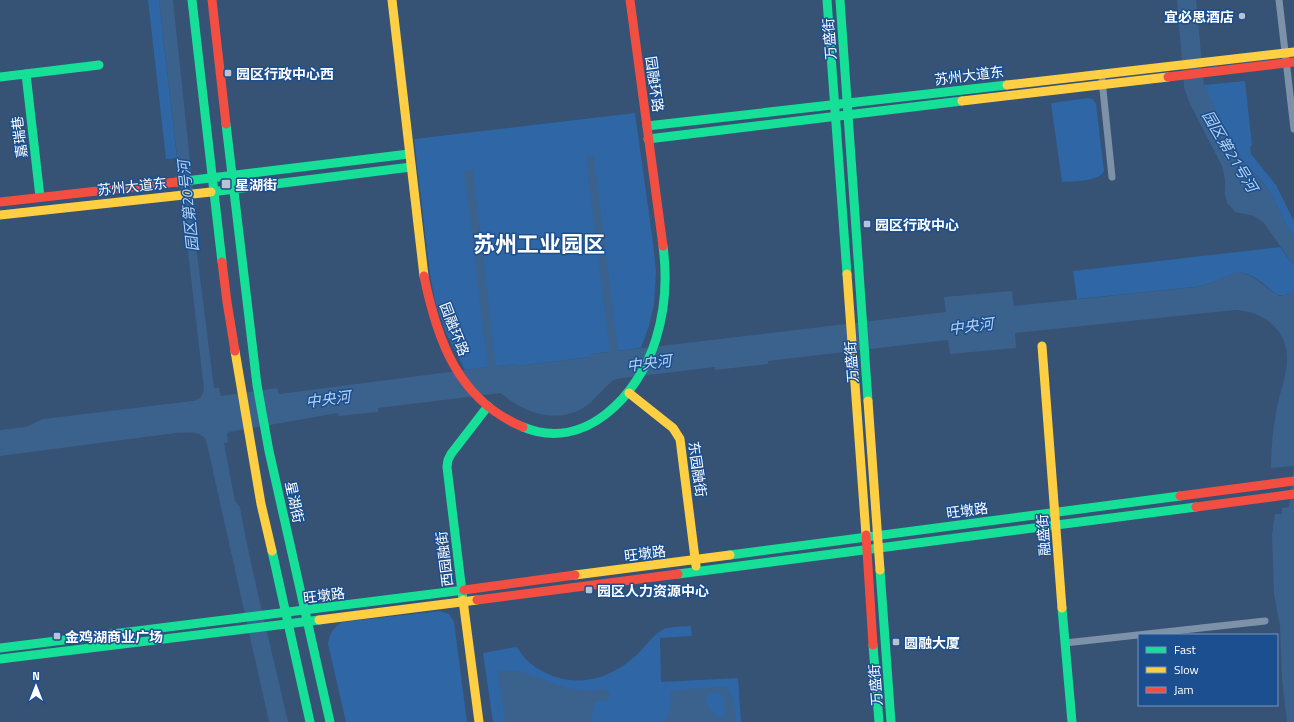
<svg xmlns="http://www.w3.org/2000/svg" width="1294" height="722" viewBox="0 0 1294 722" font-family="'Titillium Web','Noto Sans SC',sans-serif">
  <style>
    .green { fill: #2f66a5 }
    .water { fill: #3b618d; fill-rule: evenodd }
    .lines { fill: none; stroke-linecap: round; stroke-linejoin: round }
    .street { stroke: #7d92a8; stroke-width: 7 }
    .fast { stroke: #16e098; stroke-width: 9 }
    .slow { stroke: #ffcf43; stroke-width: 9 }
    .jam { stroke: #f24e42; stroke-width: 9 }
    .poi-dot { fill: #b9c2ce; stroke: #1b4f8f; stroke-width: 1.5 }
    .labels { text-anchor: middle; dominant-baseline: central; stroke-width: 3; stroke-linejoin: round; paint-order: stroke }
    .poi-label { font-size: 14px; font-weight: bold; fill: #fff; stroke: #1b4f8f; text-anchor: start }
    .street-label { font-size: 14px; fill: #fff; stroke: #1b4f8f }
    .water-label { font-size: 15px; font-style: italic; fill: #b5d3f5; stroke: #1b4f8f }
    .town-label { font-size: 22px; font-weight: bold; fill: #fff; stroke: #1b4f8f }
  </style>
  <rect width="100%" height="100%" fill="#365274"/>
  <g class="green">
    <polygon points="148,0 159,0 177,158 166,159"/>
    <path d="M1245,81L1252,145L1250,147L1251,154L1276,185L1294,221V238C1283,223 1278,205 1268,189C1259,177 1247,167 1238,154C1224,133 1214,109 1204,85Z"/>
    <path d="M1088,98L1093,99L1096,104L1104,171C1099,182 1073,181 1062,182L1051,103Z"/>
    <polygon points="635,113 653,242 656,272 654,305 649,326 641,348 591,354 591,357 517,366 517,364 465,370 446,333 435,301 430,275 414,139"/>
    <path d="M1280,247L1294,266V290C1289,295 1283,297 1276,294C1269,289 1262,282 1254,277C1238,268 1231,275 1216,281C1209,284 1202,285 1195,287L1077,299L1073,271Z"/>
    <path d="M439,611L449,614L454,622L467,722H346L328,644C329,635 333,627 343,622Z"/>
    <path d="M691,626L692,636L660,638L661,682L738,678L741,722H493L483,653L516,647C521,652 525,659 530,663C563,689 602,685 633,658C644,650 651,635 664,629C671,626 683,627 691,626Z"/>
  </g>
  <g class="water">
    <path d="M159,0H173L199,246H196L214,388H219L221,396L277,388L279,394L488,367L464,171L473,170L496,366L517,364V366L590,357V354L610,352L586,157L594,156L618,351L946,312L944,297L1012,291L1014,306L1195,287C1202,285 1209,284 1216,281C1231,274 1239,268 1254,278C1263,283 1270,292 1280,296L1287,295L1294,290V722H1287L1282,680L1280,626L1274,594L1272,535L1275,514H1282V508L1289,507L1294,466L1271,468C1271,447 1273,427 1277,407C1280,392 1286,377 1287,362C1289,331 1264,311 1235,310L1015,333L1016,348L950,354L948,340L768,361V364L715,370V367C691,370 666,373 642,376C634,377 622,377 614,380C610,382 596,398 590,403C562,426 525,415 501,393L378,408V412L339,416L338,413L229,432L227,434L228,442L224,443L235,501L240,507C253,580 272,650 288,722H269L206,440C200,430 186,433 176,433L0,456V430L26,427L43,419L192,401C200,400 202,396 204,390Z"/>
    <polygon points="1177,0 1196,0 1204,85 1232,143 1244,162 1269,190 1276,203 1285,223 1294,238 1294,266 1264,223 1254,216 1235,212 1227,203 1225,194 1225,180 1222,166 1189,102 1184,87"/>
    <polygon points="498,671 518,671 570,689 590,691 598,689 605,689 609,692 610,696 607,700 597,702 594,704 591,722 505,722"/>
    <path d="M724,687C734,693 735,711 736,722H664C671,711 672,706 670,693L672,691L688,689ZM713,692L720,693L725,698C725,700 724,702 724,704C724,708 727,712 725,716C718,722 703,706 707,696Z"/>
  </g>
  <g class="lines">
    <g class="street">
      <polyline points="1279,0 1294,129"/>
      <polyline points="1102,80 1112,177"/>
      <polyline points="1065,643 1265,621"/>
    </g>
    <g class="fast">
      <polyline points="192,0 222,262"/>
      <polyline points="827,0 847,274"/>
      <polyline points="840,0 868,401"/>
      <polyline points="26,74 40,197"/>
      <polyline points="0,77 99,65"/>
      <polyline points="226,124 257,385 269,451 330,722"/>
      <polyline points="647,126 1007,85"/>
      <polyline points="648,139 962,101"/>
      <polyline points="177,182 409,154"/>
      <polyline points="211,192 411,167"/>
      <path d="M523,427C585,453 639,395 656,339C665,310 667,276 663,246"/>
      <polyline points="272,551 310,722"/>
      <polyline points="730,555 1180,496"/>
      <polyline points="880,570 891,722"/>
      <polyline points="678,574 1196,507"/>
      <polyline points="463,600 447,467 448,460 451,454 488,406"/>
      <polyline points="1062,608 1072,722"/>
      <polyline points="873,645 879,722"/>
      <polyline points="0,648 464,590"/>
      <polyline points="0,659 319,620"/>
    </g>
    <g class="slow">
      <polyline points="392,0 424,276"/>
      <polyline points="1007,85 1294,52"/>
      <polyline points="962,101 1168,77"/>
      <polyline points="0,215 211,192"/>
      <polyline points="847,274 866,535"/>
      <polyline points="1042,346 1062,608"/>
      <polyline points="235,351 261,504 272,551"/>
      <polyline points="629,393 673,428 680,439 696,566"/>
      <polyline points="868,401 880,570"/>
      <polyline points="575,575 730,555"/>
      <polyline points="463,600 479,722"/>
      <polyline points="319,620 477,600"/>
    </g>
    <g class="jam">
      <polyline points="212,0 226,124"/>
      <polyline points="630,0 663,246"/>
      <polyline points="1168,77 1294,62"/>
      <polyline points="0,202 177,182"/>
      <polyline points="222,262 227,302 235,351"/>
      <path d="M424,276C437,340 458,400 523,427"/>
      <polyline points="1180,496 1294,481"/>
      <polyline points="1196,507 1294,494"/>
      <polyline points="866,535 873,645"/>
      <polyline points="464,590 575,575"/>
      <polyline points="477,600 678,574"/>
    </g>
  </g>
  <g class="poi-dot">
    <circle cx="1242" cy="16" r="4"/>
    <rect x="224" y="69" width="8" height="8" rx="2"/>
    <rect x="221" y="179" width="10" height="10" rx="2"/>
    <rect x="863" y="220" width="8" height="8" rx="2"/>
    <rect x="585" y="586" width="8" height="8" rx="2"/>
    <rect x="53" y="632" width="8" height="8" rx="2"/>
    <rect x="892" y="638" width="8" height="8" rx="2"/>
  </g>
  <g class="labels">
    <g class="poi-label">
      <text x="1234" y="16" text-anchor="end">宜必思酒店</text>
      <text x="236" y="73">园区行政中心西</text>
      <text x="235" y="184">星湖街</text>
      <text x="875" y="224">园区行政中心</text>
      <text x="597" y="590">园区人力资源中心</text>
      <text x="65" y="636">金鸡湖商业广场</text>
      <text x="904" y="642">圆融大厦</text>
    </g>
    <g class="street-label">
      <text transform="translate(829 39) rotate(-94)">万盛街</text>
      <text transform="translate(969 75) rotate(-7)">苏州大道东</text>
      <text transform="translate(655 84) rotate(82)">园融环路</text>
      <text transform="translate(19 137) rotate(-97)">嘉瑞巷</text>
      <text transform="translate(132 186) rotate(-6)">苏州大道东</text>
      <text transform="translate(455 329) rotate(69)">园融环路</text>
      <text transform="translate(851 362) rotate(-94)">万盛街</text>
      <text transform="translate(698 469) rotate(82)">东园融街</text>
      <text transform="translate(295 502) rotate(78)">星湖街</text>
      <text transform="translate(967 510) rotate(-8)">旺墩路</text>
      <text transform="translate(1043 535) rotate(-94)">融盛街</text>
      <text transform="translate(645 553) rotate(-7)">旺墩路</text>
      <text transform="translate(444 559) rotate(-97)">西园融街</text>
      <text transform="translate(324 595) rotate(-7)">旺墩路</text>
      <text transform="translate(875 685) rotate(-94)">万盛街</text>
    </g>
    <g class="water-label">
      <text transform="translate(1230 151) rotate(59)">园区第21号河</text>
      <text transform="translate(188 206) rotate(-96)">园区第20号河</text>
      <text transform="translate(971 326) rotate(-7)">中央河</text>
      <text transform="translate(649 363) rotate(-7)">中央河</text>
      <text transform="translate(328 399) rotate(-7)">中央河</text>
    </g>
    <g class="town-label">
      <text x="539" y="244">苏州工业园区</text>
    </g>
  </g>
  <rect x="1138" y="634" width="140" height="72" fill="#1b4f8f" stroke="#7695bc"/>
  <rect x="1146" y="647" width="20" height="6" fill="#16e098" stroke="#7695bc"/>
  <text x="1174" y="654" font-size="12" fill="#ffffff">Fast</text>
  <rect x="1146" y="667" width="20" height="6" fill="#ffcf43" stroke="#7695bc"/>
  <text x="1174" y="674" font-size="12" fill="#ffffff">Slow</text>
  <rect x="1146" y="687" width="20" height="6" fill="#f24e42" stroke="#7695bc"/>
  <text x="1174" y="694" font-size="12" fill="#ffffff">Jam</text>
  <g transform="translate(36 686)" stroke="#1b4f8f" stroke-width="3" paint-order="stroke">
  <path d="M0-3L7 15L0 10L-7 15Z" fill="#ffffff"/>
  <text y="-6" font-size="11" font-weight="bold" text-anchor="middle" fill="#ffffff">N</text>
  </g>
</svg>
